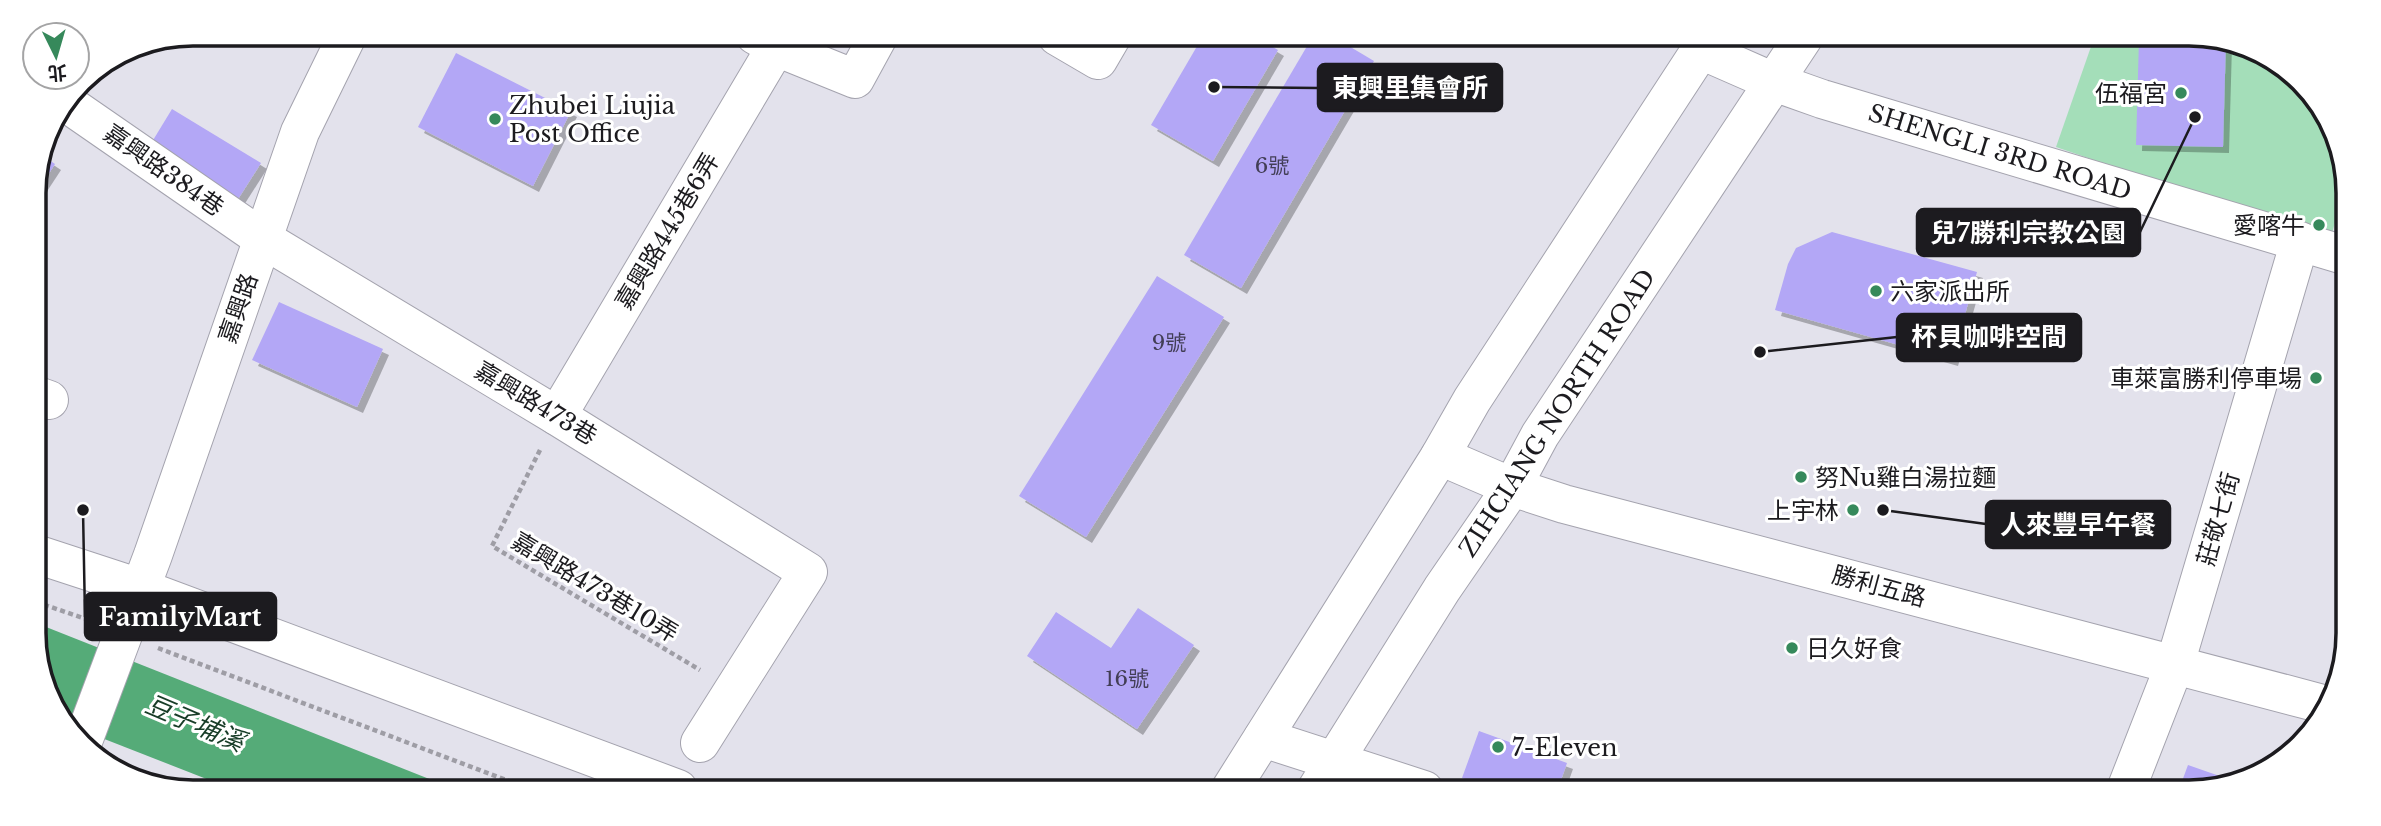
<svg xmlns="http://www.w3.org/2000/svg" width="2381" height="826" viewBox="0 0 2381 826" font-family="'Libre Baskerville','Noto Sans TC',serif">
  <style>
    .green { fill: #a4deb9 }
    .water { fill: #55ab78 }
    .building { fill: #b3a7f6; filter: url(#shadow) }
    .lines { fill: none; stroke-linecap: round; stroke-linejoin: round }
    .minor-casing { stroke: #a4a3ae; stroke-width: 40 }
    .major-casing { stroke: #a4a3ae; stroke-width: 40 }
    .path { stroke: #9e9da5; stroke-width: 4.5; stroke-dasharray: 5 3.5; stroke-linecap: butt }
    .minor { stroke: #fff; stroke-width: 38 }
    .major { stroke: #fff; stroke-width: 38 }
    .poi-dot { fill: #36895b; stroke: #fff; stroke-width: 2.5 }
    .labels { text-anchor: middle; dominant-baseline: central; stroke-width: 6; stroke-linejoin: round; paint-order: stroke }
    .number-label { font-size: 21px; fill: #423e55 }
    .poi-label { font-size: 24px; fill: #1c1b1f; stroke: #fff; text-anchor: start }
    .street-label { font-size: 24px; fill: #1c1b1f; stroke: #fff }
    .water-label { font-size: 26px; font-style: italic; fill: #183d28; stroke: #fff }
    .rim { fill: none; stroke: #1c1b1f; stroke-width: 3.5 }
    .leader { fill: none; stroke: #1c1b1f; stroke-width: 2.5 }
    .callout-dot { fill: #1c1b1f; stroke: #fff; stroke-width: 2.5 }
    .callout { fill: #1c1b1f; stroke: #1c1b1f; stroke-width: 2.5 }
    .callout-label { font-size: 26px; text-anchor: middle; font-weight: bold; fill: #fff }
  </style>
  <defs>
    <filter id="shadow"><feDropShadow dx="6" dy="6" stdDeviation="0" flood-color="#0004"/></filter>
  </defs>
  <rect width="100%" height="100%" fill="#e3e2ec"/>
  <polygon class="green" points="2094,38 2230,39 2308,87 2345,162 2345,185 2330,241 2056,147"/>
  <polygon class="water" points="36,623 452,788 227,787 66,724 36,664"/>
  <g class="building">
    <polygon points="1203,36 1254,36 1278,50 1213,161 1151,125"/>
    <polygon points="1313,36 1332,36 1374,61 1241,288 1184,255"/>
    <polygon points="2139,39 2226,39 2223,147 2136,145"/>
    <polygon points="456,53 571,111 533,186 418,127"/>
    <polygon points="172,109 261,163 231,210 144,155"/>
    <polygon points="40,154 55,164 34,196 34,182"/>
    <polygon points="1832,232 1977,272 1952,360 1775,310 1788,264 1796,248"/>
    <polygon points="1157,276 1224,317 1086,537 1019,496"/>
    <polygon points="279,302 383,349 357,407 252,360"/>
    <polygon points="1138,608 1194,645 1137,729 1027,656 1056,612 1111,648"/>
    <polygon points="1479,731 1567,763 1557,791 1495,791 1462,778"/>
    <polygon points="2188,765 2231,780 2199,792 2178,792"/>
  </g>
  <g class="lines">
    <g class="minor-casing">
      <g id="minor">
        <polyline points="755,35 776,47 855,79 879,35"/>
        <polyline points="1057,36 1098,60 1112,36"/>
        <polyline points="1701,50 1774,82 1822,99 2344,255"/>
        <polyline points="65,102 263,239 557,416 808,572 700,743"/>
        <polyline points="35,395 49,400"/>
        <polyline points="557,416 776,47"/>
        <polyline points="1440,456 1512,487 1564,504 2323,704"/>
        <polyline points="36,554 140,588 678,789"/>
        <polyline points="1263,738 1424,790"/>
        <polyline points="82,744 153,555 300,132 348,34"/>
        <polyline points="2125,792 2175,664 2300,241"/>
      </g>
    </g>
    <g class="major-casing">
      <g id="major">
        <polyline points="1230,790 1440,456 1472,400 1709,37"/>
        <polyline points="1316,790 1442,589 1512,487 1540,435 1803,38"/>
      </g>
    </g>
    <g class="path">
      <polyline points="540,450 492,546 700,670"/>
      <polyline points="36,602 89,620"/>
      <polyline points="158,648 527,788"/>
    </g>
    <use href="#minor" class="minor"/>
    <use href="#major" class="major"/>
  </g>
  <g class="poi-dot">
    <circle cx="2181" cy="93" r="7"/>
    <circle cx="495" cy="119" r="7"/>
    <circle cx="2319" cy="225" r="7"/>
    <circle cx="1876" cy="291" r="7"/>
    <circle cx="2316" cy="378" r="7"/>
    <circle cx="1801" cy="477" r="7"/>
    <circle cx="1853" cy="510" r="7"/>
    <circle cx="1792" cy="648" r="7"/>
    <circle cx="1498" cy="747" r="7"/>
  </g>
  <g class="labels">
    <g class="number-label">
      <text x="1272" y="166">6號</text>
      <text x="1169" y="343">9號</text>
      <text x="1127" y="679">16號</text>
    </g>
    <g class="poi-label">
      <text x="2167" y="93" text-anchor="end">伍福宮</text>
      <text x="509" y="105">Zhubei Liujia<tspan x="509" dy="28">Post Office</tspan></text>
      <text x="2305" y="225" text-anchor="end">愛喀牛</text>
      <text x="1890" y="291">六家派出所</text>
      <text x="2302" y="378" text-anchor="end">車萊富勝利停車場</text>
      <text x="1815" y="477">努Nu雞白湯拉麵</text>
      <text x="1839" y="510" text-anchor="end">上宇林</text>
      <text x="1806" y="648">日久好食</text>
      <text x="1512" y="747">7-Eleven</text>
    </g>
    <g class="street-label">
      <text transform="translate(2000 152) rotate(17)">SHENGLI 3RD ROAD</text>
      <text transform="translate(164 170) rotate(35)">嘉興路384巷</text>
      <text transform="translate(667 231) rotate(-59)">嘉興路445巷6弄</text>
      <text transform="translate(238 308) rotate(-71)">嘉興路</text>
      <text transform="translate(536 403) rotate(31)">嘉興路473巷</text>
      <text transform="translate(1557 413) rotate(-57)">ZIHCIANG NORTH ROAD</text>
      <text transform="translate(2218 519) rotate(-74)">莊敬七街</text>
      <text transform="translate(1879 586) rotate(15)">勝利五路</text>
      <text transform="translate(595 587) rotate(31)">嘉興路473巷10弄</text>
    </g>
    <g class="water-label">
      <text transform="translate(195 723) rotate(23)">豆子埔溪</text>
    </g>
  </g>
  <path d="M0 0H2381V826H0ZM193 46H2189A147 147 0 0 1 2336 193V633A147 147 0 0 1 2189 780H193A147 147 0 0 1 46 633V193A147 147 0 0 1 193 46Z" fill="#fff" fill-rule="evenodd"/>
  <path class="rim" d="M193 46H2189A147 147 0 0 1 2336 193V633A147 147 0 0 1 2189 780H193A147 147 0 0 1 46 633V193A147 147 0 0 1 193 46Z"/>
  <path class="leader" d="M1214 87L1318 88M2195 117L2140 232M1760 352L1897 337M1883 510L1986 524M83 510L85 617"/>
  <g class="callout-dot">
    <circle cx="1214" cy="87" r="7"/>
    <circle cx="2195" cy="117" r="7"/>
    <circle cx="1760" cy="352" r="7"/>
    <circle cx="1883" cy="510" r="7"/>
    <circle cx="83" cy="510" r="7"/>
  </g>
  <g class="callout">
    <rect x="1318" y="64" width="184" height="47" rx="7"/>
    <rect x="1917" y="209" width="223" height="47" rx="7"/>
    <rect x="1897" y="314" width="184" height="47" rx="7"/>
    <rect x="1986" y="501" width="184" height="47" rx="7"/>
    <rect x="85" y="593" width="191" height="47" rx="7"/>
  </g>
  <g class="callout-label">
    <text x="1410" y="97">東興里集會所</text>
    <text x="2028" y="242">兒7勝利宗教公園</text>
    <text x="1989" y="346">杯貝咖啡空間</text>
    <text x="2078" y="534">人來豐早午餐</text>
    <text x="180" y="626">FamilyMart</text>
  </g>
  <g transform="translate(56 56) rotate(175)"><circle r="33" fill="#ffffff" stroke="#a4a4a5" stroke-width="2"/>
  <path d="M0-5L12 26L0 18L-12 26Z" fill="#36895b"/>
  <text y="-10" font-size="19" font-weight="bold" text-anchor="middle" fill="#1c1b1f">北</text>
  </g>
</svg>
